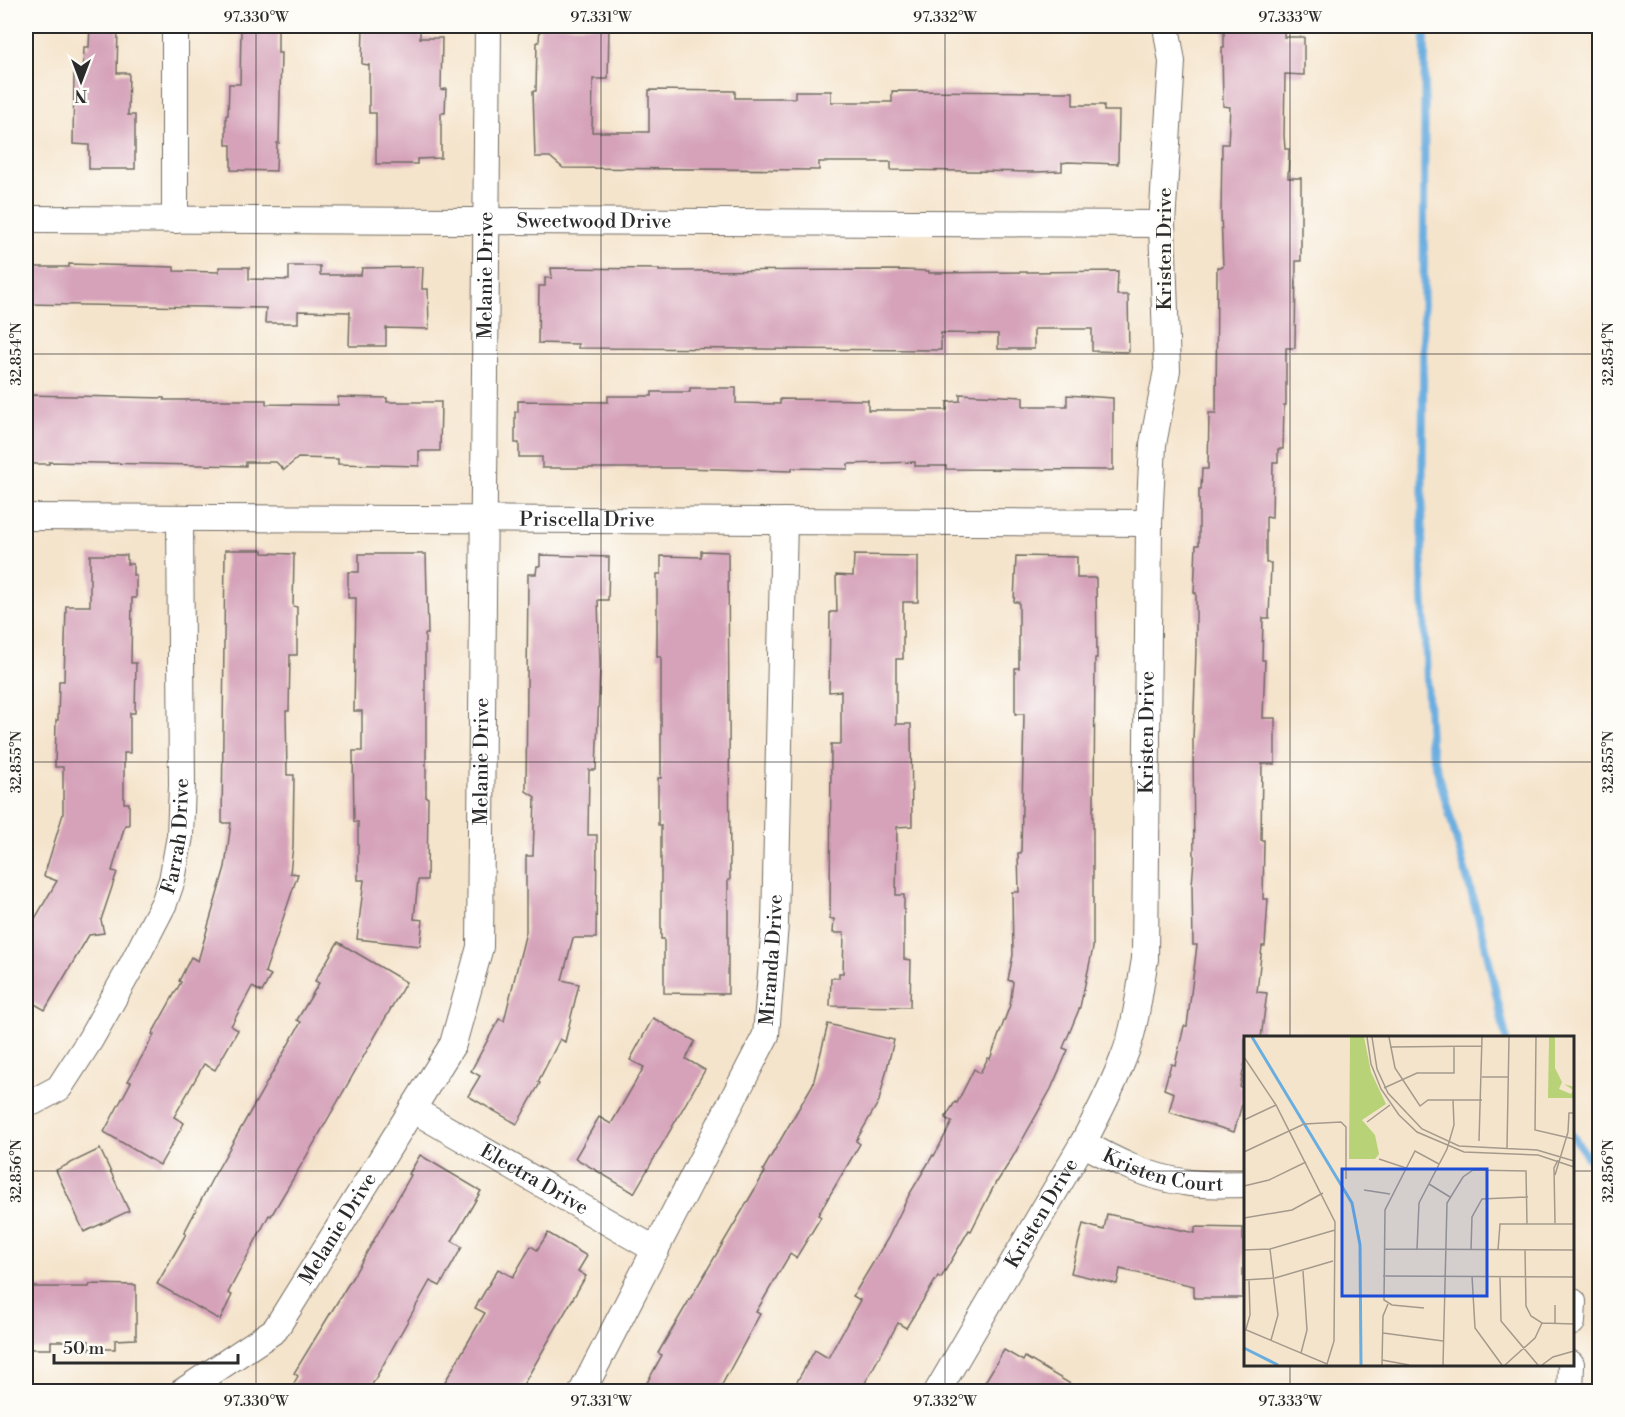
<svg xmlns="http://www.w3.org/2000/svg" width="1625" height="1417" viewBox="0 0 1625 1417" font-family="'Libre Bodoni',serif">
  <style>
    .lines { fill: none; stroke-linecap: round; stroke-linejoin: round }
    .stream { stroke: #6aaee0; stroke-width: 8 }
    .building { fill: #d5a2b9 }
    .street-casing { stroke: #726c63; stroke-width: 28 }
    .street { stroke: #fff; stroke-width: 26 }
    .ticks { fill: none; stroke: #2b2b2b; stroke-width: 1.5; stroke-opacity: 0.45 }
    .labels { text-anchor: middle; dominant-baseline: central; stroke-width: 4.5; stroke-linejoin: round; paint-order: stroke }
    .street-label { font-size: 20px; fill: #2b2b2b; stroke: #fdfcf7 }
    .inset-river { fill: none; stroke: #6aaee0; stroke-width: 3 }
    .inset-road { fill: none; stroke: #a49a8c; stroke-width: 1.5 }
    .view { fill: #1d4ed8; fill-opacity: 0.15; stroke: #1d4ed8; stroke-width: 3 }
    .inset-edge { fill: none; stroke: #2b2b2b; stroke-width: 3 }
    .neatline { fill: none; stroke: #2b2b2b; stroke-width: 2 }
    .ticks-label { font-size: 15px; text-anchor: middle; fill: #2b2b2b }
  </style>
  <rect width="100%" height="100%" fill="#fdfcf7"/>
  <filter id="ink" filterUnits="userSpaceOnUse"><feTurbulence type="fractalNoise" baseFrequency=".0167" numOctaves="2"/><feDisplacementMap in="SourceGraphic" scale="12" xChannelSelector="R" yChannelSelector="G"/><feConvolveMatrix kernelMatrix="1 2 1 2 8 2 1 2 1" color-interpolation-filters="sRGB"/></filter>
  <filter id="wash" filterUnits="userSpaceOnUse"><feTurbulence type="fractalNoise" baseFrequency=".008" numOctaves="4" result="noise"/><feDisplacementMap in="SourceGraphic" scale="24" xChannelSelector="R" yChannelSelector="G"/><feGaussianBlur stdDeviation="1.35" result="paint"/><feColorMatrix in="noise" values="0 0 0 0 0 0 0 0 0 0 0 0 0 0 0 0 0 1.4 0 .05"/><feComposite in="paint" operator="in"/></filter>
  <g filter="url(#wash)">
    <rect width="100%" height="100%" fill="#f5e4cc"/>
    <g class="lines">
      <g class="stream">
        <polyline points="1425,26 1422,571 1430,744 1484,939 1506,1038"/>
        <polyline points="1572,1135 1600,1174"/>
      </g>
    </g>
    <g id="blocks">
      <g class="building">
        <polygon points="90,26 118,26 117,73 129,73 128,115 135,115 135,169 89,169 89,145 73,144 74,74 83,74 84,47 89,47"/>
        <polygon points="241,26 278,26 278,53 281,53 279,143 277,143 276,171 231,170 231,145 226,145 226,115 228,115 229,84 240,84"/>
        <polygon points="540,26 609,26 608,79 593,79 592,132 649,132 649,90 735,91 735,98 795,98 795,91 831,91 831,102 892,102 892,91 1073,92 1073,105 1104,105 1104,111 1119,111 1118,164 1068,162 1062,163 1062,171 1036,172 891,170 891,162 819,162 819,170 563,168 550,157 535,157 533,91 536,91 537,42 539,42"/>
        <polygon points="1224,26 1284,26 1284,37 1304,37 1304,75 1285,74 1284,136 1285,149 1289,149 1288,178 1301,178 1301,261 1296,261 1295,348 1286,348 1286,405 1284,405 1283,449 1278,449 1278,462 1273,462 1272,518 1266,517 1266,563 1271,563 1269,618 1263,618 1262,660 1265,660 1263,718 1275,718 1275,764 1262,764 1261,840 1264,840 1263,899 1268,899 1265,946 1262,946 1257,992 1267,993 1261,1038 1245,1038 1245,1062 1240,1087 1245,1088 1245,1094 1234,1132 1169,1112 1174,1093 1164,1089 1171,1064 1175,1065 1184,1026 1187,1026 1197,945 1193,945 1192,885 1194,860 1193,740 1196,650 1196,593 1194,593 1196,545 1199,545 1199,489 1201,489 1202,469 1208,469 1209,413 1216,413 1217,267 1223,267 1221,214 1222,144 1228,144 1230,107 1223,106 1222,47 1224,47"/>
        <polygon points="363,27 420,27 420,38 442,38 441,90 446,89 445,113 441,113 441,158 417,159 417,164 376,164 376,113 369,113 369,65 362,64"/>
        <polygon points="69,264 174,267 174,271 219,272 219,267 249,267 249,279 289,280 289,266 320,266 320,275 361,275 362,268 423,267 422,289 428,289 429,329 386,328 386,346 349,346 350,312 298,311 298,323 265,323 266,308 26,304 26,267 69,267"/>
        <polygon points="551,268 659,269 659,271 904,270 929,271 929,273 1118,271 1117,295 1128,295 1129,352 1092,351 1092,329 1034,329 1034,349 998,349 998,334 941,333 941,350 578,348 578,344 538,343 539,286 545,286 545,278 552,278"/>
        <polygon points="690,388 736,388 736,403 780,404 780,399 868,400 868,410 947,410 947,402 960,401 960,394 1023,397 1023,406 1067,406 1067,395 1113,398 1113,470 946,469 946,466 915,466 915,462 848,464 848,469 792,468 792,471 681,468 542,468 542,457 519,457 519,443 515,443 515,412 518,412 518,401 608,402 608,396 652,396 652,392 690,392"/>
        <polygon points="26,395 164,398 164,400 266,400 266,404 338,405 338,397 387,398 387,402 441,402 440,451 419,451 419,466 338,464 338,459 298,458 284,470 276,462 246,462 246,466 49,462 49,464 26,464"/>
        <polygon points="225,550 263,550 263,553 294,554 293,606 297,607 297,655 290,655 289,711 286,711 287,775 294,775 293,846 290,873 298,874 265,972 271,975 262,992 252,987 231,1026 238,1030 215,1070 204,1064 174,1117 184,1123 160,1165 104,1132 131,1082 128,1081 154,1035 152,1034 181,982 179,981 191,957 198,961 225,867 231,823 222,823"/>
        <polygon points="701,551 728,552 730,880 728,880 728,994 664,993 664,939 661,939 661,825 658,825 658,778 661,778 661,657 657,657 657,574 661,574 661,556 701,557"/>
        <polygon points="359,554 426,554 428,634 425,634 425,690 426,690 426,797 428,798 427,880 418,880 414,919 423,920 420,946 357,939 364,880 358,880 358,822 354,822 353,751 362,751 362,711 354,711 356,598 348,598 348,572 359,572"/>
        <polygon points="90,555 127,555 127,564 133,564 133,575 136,575 136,598 132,598 131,663 136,663 135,713 130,713 130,753 124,753 124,803 129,803 129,825 125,825 112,871 117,872 101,920 104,933 89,935 45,1010 26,999 26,934 57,881 44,876 63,814 63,767 55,767 56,720 58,720 59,681 64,681 66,606 90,606"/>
        <polygon points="540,555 609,557 608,600 598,600 600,665 596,770 589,770 588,835 597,835 596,938 573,938 562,980 579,984 565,1042 560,1039 538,1082 540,1083 517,1124 468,1096 480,1076 471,1071 499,1019 504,1021 526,932 526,856 533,856 535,797 526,791 528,574 536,574 537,566 540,566"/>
        <polygon points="854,555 918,556 918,602 903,602 903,659 896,659 896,724 911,724 912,826 897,827 896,895 904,895 904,959 911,960 910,1007 830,1006 831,978 839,978 839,973 843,973 844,933 833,933 834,919 830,919 831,744 841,744 841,691 829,692 830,612 837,612 836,575 853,576"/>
        <polygon points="1016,556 1077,557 1077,578 1096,578 1097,658 1095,658 1094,807 1093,807 1093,948 1080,1007 1063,1048 1068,1050 1051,1089 1011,1160 997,1182 996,1182 971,1231 969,1230 941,1278 938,1276 906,1328 898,1323 860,1392 791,1392 815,1350 828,1358 860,1300 853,1296 888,1238 909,1195 933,1155 934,1156 952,1122 945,1118 955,1102 957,1103 974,1069 980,1073 988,1058 990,1059 1010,1005 1013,982 1008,980 1013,955 1012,892 1019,892 1018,853 1021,853 1024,714 1015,714 1015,668 1019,668 1019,602 1014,602"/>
        <polygon points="338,942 406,982 313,1145 271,1216 269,1215 228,1293 232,1295 220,1320 157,1284 186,1234 184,1233 211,1181 301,1022 297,1020 319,983 315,981"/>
        <polygon points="653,1018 695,1041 686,1059 705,1070 634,1193 575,1158 599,1117 611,1124 644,1067 630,1060"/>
        <polygon points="828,1024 894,1040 879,1101 856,1141 860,1144 818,1215 821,1217 796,1258 790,1254 756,1312 760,1314 718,1392 642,1392 662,1355 658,1353 765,1172 763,1170 813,1084"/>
        <polygon points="100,1149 129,1211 84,1232 56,1170"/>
        <polygon points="420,1155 481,1191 452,1241 462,1247 440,1286 430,1281 368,1392 289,1392 298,1376 294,1373 355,1273 411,1175 409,1174"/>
        <polygon points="1107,1214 1195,1233 1195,1227 1243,1228 1243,1298 1194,1298 1194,1286 1120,1269 1117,1284 1071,1273 1083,1224 1104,1230"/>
        <polygon points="548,1233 587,1256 578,1271 586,1276 519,1392 439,1392 485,1313 475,1308 498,1269 513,1277 531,1246 537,1250"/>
        <polygon points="90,1284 136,1285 136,1339 115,1340 115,1349 89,1349 89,1341 51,1341 51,1349 26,1349 26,1287 89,1287"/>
        <polygon points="1004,1350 1023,1361 1025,1357 1084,1392 979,1392"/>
      </g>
    </g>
  </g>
  <g filter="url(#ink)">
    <use href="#blocks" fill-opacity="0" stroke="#726c63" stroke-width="1.5"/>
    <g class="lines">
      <g class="street-casing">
        <g id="street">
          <path id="s1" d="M26,219L1162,224"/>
          <polyline points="175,220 175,26"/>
          <path id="s2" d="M26,517L1149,523"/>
          <path id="s3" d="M26,1102H33L59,1088L90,1040L131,967L164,903L172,880L180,836L182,785L180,518"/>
          <path id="s4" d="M412,1109L656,1250"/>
          <path id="s5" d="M1083,1143C1115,1161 1147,1177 1184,1182C1204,1186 1225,1184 1246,1184"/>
          <polyline points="1572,1322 1573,1302"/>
          <path id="s6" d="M182,1392L275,1330L453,1044L480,947L488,26"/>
          <path id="s7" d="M582,1392L766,1035L775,924L784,521"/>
          <path id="s8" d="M937,1392L1083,1143C1097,1116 1112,1088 1123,1059C1136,1028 1139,992 1145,959L1149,523L1153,444L1167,370L1162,224L1172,62L1166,26"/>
          <polyline points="1570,1392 1571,1364"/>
        </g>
      </g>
      <use href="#street" class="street"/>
    </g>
  </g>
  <path class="ticks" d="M256,26V1392M601,26V1392M945,26V1392M1290,26V1038M26,354H1600M26,762H1600M26,1171H1246M1572,1171H1600M1290,1364V1392"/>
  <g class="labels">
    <g class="street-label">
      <text stroke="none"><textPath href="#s1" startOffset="568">Sweetwood Drive</textPath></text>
      <text transform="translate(1165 249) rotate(-90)">Kristen Drive</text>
      <text stroke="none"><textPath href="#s6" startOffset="1221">Melanie Drive</textPath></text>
      <text stroke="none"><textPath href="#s2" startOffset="561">Priscella Drive</textPath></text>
      <text stroke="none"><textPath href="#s8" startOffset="711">Kristen Drive</textPath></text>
      <text stroke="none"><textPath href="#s6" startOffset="735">Melanie Drive</textPath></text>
      <text stroke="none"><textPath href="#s3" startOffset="318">Farrah Drive</textPath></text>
      <text stroke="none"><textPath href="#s7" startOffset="477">Miranda Drive</textPath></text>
      <text stroke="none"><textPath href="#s5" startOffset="86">Kristen Court</textPath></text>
      <text stroke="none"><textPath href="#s4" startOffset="141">Electra Drive</textPath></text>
      <text stroke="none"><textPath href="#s8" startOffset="207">Kristen Drive</textPath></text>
      <text stroke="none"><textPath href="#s6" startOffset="231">Melanie Drive</textPath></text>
    </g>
  </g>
  <g transform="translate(1244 1036)">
    <rect width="330" height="330" fill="#f5e4cc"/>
    <path d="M106,1H120L127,36L142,68L118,84L131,99L135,118L131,123H105ZM305,1H311V32L318,46L315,53L327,58L329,54L320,48L330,51V62H304Z" fill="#b8d277"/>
    <path class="inset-river" d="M8,1L108,167L116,209L117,329M0,312L34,329"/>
    <path class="inset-road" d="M123,1L127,28L137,53L155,79L173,96L220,116L294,119L330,131M128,1L133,33L144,57L178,93L215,110L293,114L330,125M145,1L151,32L176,70L184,64H238M292,1L291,94L330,103M146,11L238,10M0,21L32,69L91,186L90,305L83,328L0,293M238,41H265M140,52L173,37H210V10M0,84L32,69M123,86L146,69M235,105L238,1M263,112L265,1M0,116L60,88L97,86L102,91V143M135,123L162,132M311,139L324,96L325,77H330M185,148L206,161M0,150L25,144L62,126M120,154L146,158M0,182L48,174L79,157M311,187L310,132L314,124M26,213L34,279L27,304M140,213L330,214M173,213L175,167L203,113L210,89L209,64M0,214L26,213L91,194M227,214L228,181L238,163L284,161M254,214L256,188H330M281,214L282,270L287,280L298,287L330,288M139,240L330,241M228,240L231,292L258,329M256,241L257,285L294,329M0,244L31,242L89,225M311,269V288M180,272L148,269L140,264L141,174L171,115L195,128M2,293L6,279L5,243M139,297L199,305M57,317L63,294L59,235M138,324L165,329M138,329L139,280L144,268M199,329L203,167L219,141L229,134L282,135L283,188M261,329L291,302L298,287M298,329L309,321L330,315"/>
    <path class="view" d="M98,133H243V260H98Z"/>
    <rect width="330" height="330" class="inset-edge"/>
  </g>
  <rect width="1625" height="1417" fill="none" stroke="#fdfcf7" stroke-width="66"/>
  <g transform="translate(81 81) rotate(180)" stroke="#fdfcf7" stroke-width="4.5" paint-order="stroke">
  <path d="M0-4.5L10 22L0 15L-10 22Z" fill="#2b2b2b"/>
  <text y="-9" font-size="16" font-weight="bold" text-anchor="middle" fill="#2b2b2b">N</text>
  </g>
  <path d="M54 1354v9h184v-9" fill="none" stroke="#2b2b2b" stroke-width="3"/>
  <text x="63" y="1354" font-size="18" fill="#2b2b2b" stroke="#fdfcf7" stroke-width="4.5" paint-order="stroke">50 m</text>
  <rect x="33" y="33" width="1559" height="1351" class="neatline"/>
  <g class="ticks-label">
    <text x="256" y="22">97.330°W</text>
    <text x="601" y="22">97.331°W</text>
    <text x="945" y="22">97.332°W</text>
    <text x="1290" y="22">97.333°W</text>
    <text transform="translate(1608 354) rotate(-90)" y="5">32.854°N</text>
    <text transform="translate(16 354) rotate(-90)" y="5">32.854°N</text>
    <text transform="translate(1608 762) rotate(-90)" y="5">32.855°N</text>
    <text transform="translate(16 762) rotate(-90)" y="5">32.855°N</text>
    <text transform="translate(16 1171) rotate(-90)" y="5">32.856°N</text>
    <text transform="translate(1608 1171) rotate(-90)" y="5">32.856°N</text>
    <text x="256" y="1406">97.330°W</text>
    <text x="601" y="1406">97.331°W</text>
    <text x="945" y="1406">97.332°W</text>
    <text x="1290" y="1406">97.333°W</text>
  </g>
</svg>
